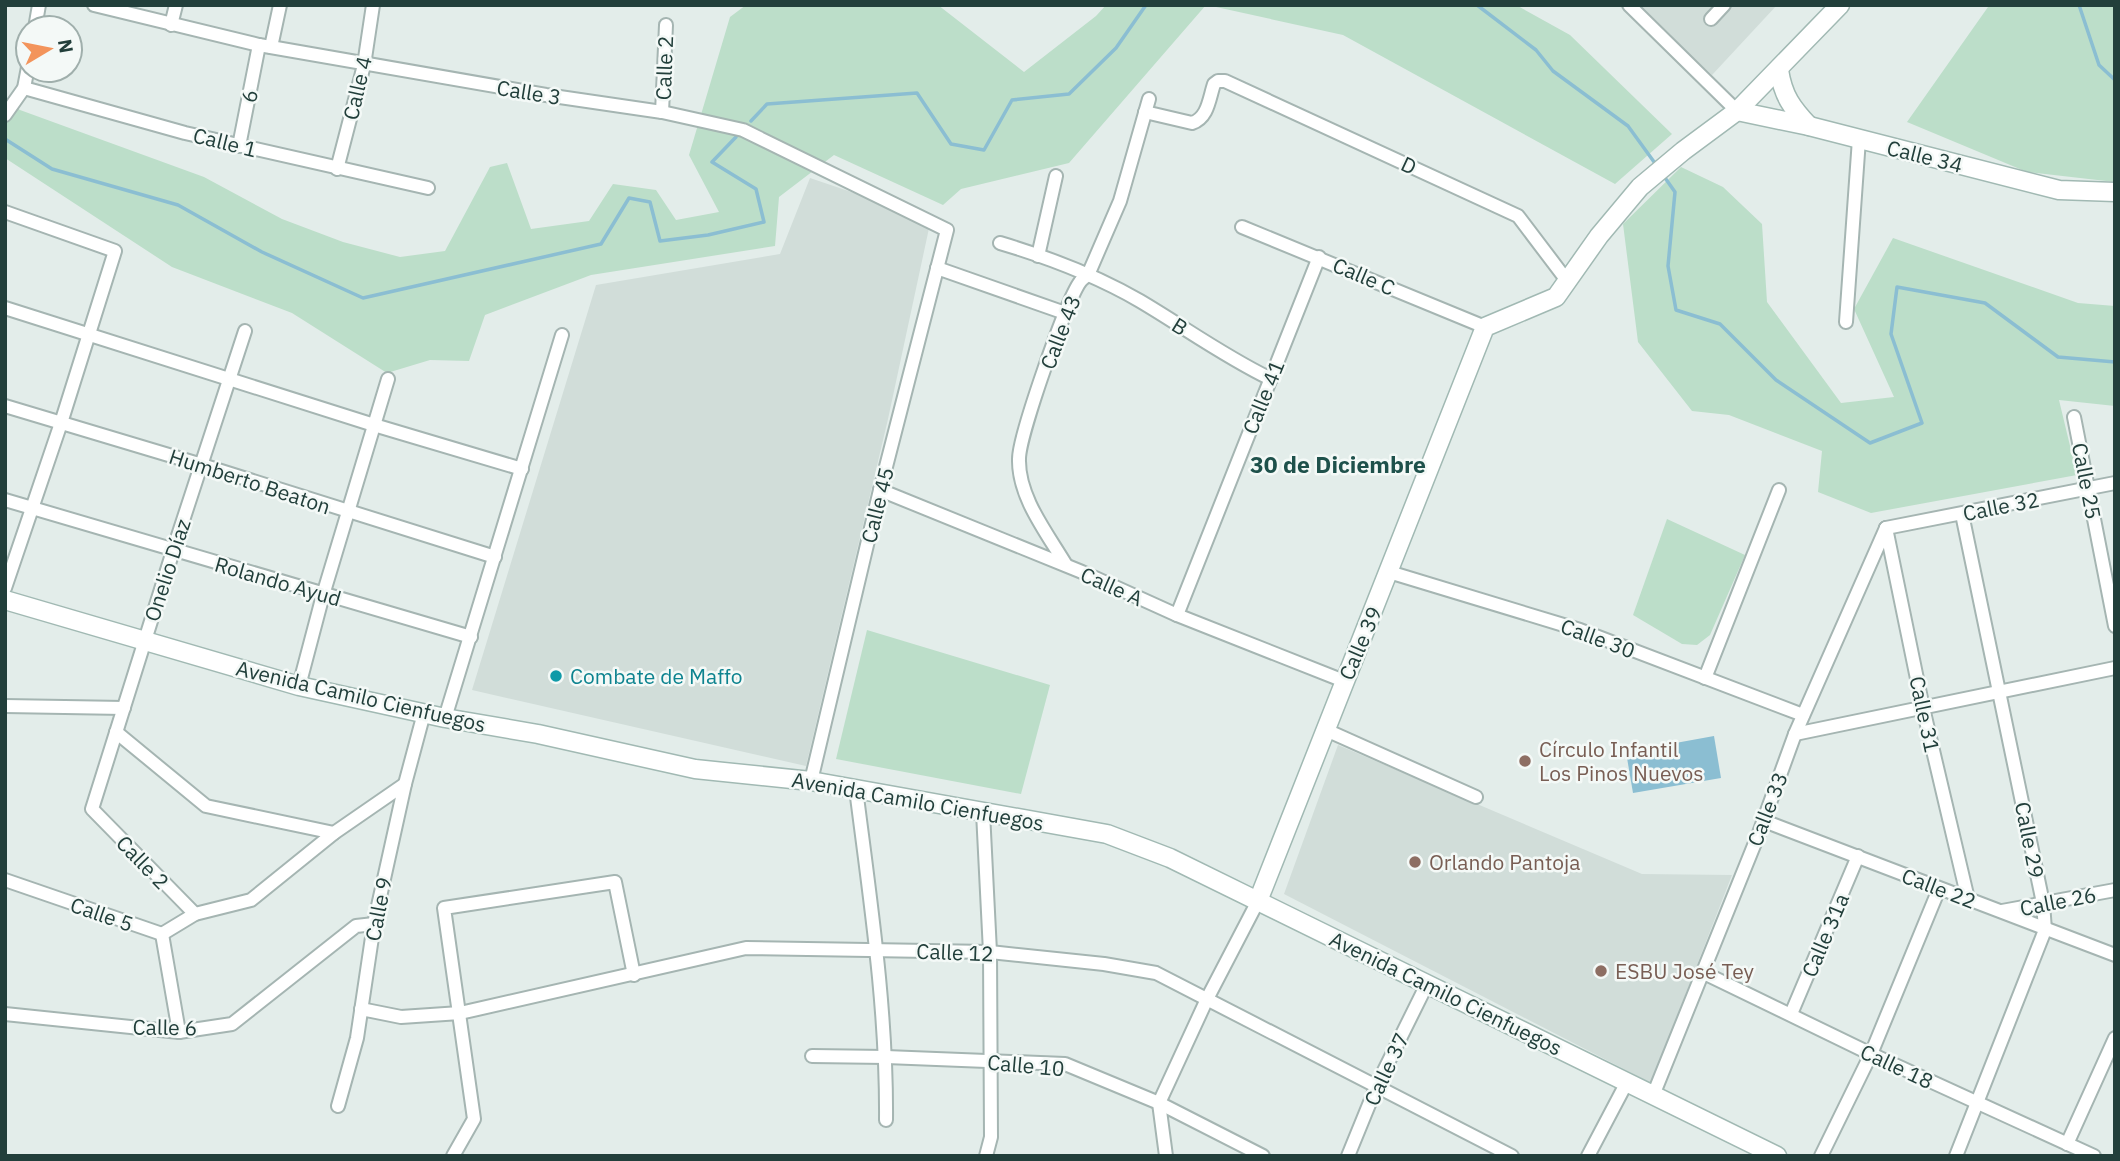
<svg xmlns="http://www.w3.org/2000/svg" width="2120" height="1161" viewBox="0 0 2120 1161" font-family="'IBM Plex Sans',sans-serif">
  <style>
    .built { fill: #d1ddd9 }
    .green { fill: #bcdec9 }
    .water { fill: #8bbed2 }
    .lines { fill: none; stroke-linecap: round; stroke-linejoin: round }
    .stream { stroke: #8bbed2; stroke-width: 3.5 }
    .street-casing { stroke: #a5b5b2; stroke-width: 16 }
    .secondary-casing { stroke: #a1b9b3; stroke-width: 21 }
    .street { stroke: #fff; stroke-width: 12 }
    .secondary { stroke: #fff; stroke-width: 18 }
    .culture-dot { fill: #0f9aa8; stroke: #f4f9f7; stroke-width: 2.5 }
    .education-dot { fill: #8d6e63; stroke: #f4f9f7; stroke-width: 2.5 }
    .labels { text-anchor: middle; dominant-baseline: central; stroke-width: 5; stroke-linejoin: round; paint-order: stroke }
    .street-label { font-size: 21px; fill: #223f3b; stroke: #f4f9f7 }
    .culture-label { font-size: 21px; fill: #0d838f; stroke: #f4f9f7; text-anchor: start }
    .education-label { font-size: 21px; fill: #785e54; stroke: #f4f9f7; text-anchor: start }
    .neighbourhood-label { font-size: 23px; font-weight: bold; fill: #1e514b; stroke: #f4f9f7 }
  </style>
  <rect width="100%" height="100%" fill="#e3edea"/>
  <g class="built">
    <polygon points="1637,5 1777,5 1712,75"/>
    <polygon points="810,178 931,219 888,419 806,766 472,690 596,285 780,254"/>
    <polygon points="1338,745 1642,874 1732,875 1651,1083 1284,894"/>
  </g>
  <g class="green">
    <polygon points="746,5 938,5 1024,72 1096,16 1106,5 1206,5 1069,163 961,189 943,205 834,155 779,197 775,246 591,275 485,315 469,361 430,360 387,373 292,313 172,267 5,158 5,99 20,110 204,177 282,219 343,242 400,257 445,251 490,167 507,163 531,229 589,221 613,184 656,190 676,220 719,212 689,155 730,17"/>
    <polygon points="1207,5 1516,5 1570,35 1672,134 1615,184 1343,35"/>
    <polygon points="1987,5 2115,5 2115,182 2027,172 1907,122 1988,7"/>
    <polygon points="1681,167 1723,187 1762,224 1767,302 1841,403 1894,397 1854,309 1893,238 2078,303 2115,306 2115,406 2059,400 2077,475 1871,513 1818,492 1822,451 1729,415 1692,411 1638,342 1623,224"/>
    <polygon points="1667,519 1745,555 1710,635 1697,645 1682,644 1633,615"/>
    <polygon points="867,630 1050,685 1021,794 836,759"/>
  </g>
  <polygon class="water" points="1714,736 1721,778 1633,793 1626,752"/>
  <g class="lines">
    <g class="stream">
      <polyline points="1477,5 1536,50 1553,71 1628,126 1657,166"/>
      <polyline points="2079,5 2099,65 2115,80"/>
      <polyline points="751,121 767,104 917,93 951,144 984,150 1012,100 1069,94 1116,48 1146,5"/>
      <polyline points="5,139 52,169 178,205 262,252 363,298 601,244 629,198 650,202 660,241 708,235 764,222 756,189 712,162 736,137"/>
      <polyline points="1663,175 1675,192 1668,266 1676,310 1720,324 1776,380 1870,443 1922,423 1891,334 1897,287 1985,303 2058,357 2115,362"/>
    </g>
    <g class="street-casing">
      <g id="street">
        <polyline points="94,5 259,45 546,95 662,112 743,130 947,230 880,490 811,781"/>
        <polyline points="1629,5 1737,111"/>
        <polyline points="1711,19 1724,5"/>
        <polyline points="171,25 176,5"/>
        <polyline points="35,28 39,5"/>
        <polyline points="271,47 280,5"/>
        <polyline points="24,88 185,133 428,188"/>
        <polyline points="662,112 666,25"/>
        <path d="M1145,112L1192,123C1208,118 1209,99 1214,84L1218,81H1225L1518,216L1568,282"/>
        <polyline points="5,115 24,88 28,67"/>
        <polyline points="239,146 259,45"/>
        <polyline points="337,169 364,65 373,5"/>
        <polyline points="5,212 115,251 61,423 5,588"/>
        <polyline points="1242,227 1485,327"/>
        <path d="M1000,243C1047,257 1097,276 1140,301C1184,327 1225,357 1271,379"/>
        <polyline points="1038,256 1056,176"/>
        <polyline points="937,268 1065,313"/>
        <polyline points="5,308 374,425 522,469"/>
        <polyline points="1846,322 1859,139"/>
        <polyline points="5,406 202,465 495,557"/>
        <polyline points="2074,417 2115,626"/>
        <polyline points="880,490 1082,572 1177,615 1344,681"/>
        <polyline points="5,500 471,637"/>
        <polyline points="1886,528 1923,708 1968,899"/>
        <polyline points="1886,528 2115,483"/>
        <path d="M1066,565C1047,533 1018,497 1019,459C1019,436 1066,301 1080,282C1082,279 1085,277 1088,275L1120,201L1149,99"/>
        <polyline points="1389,572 1580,630 1803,715"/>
        <polyline points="1177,615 1319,257"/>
        <polyline points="1705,678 1779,490"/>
        <polyline points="299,686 323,595 388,379"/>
        <polyline points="5,706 124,708"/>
        <polyline points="445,718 562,335"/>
        <polyline points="1326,730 1476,797"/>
        <polyline points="116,732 206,806 334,833"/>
        <polyline points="1795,734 2115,668"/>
        <path d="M856,789C870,899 887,1009 886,1120"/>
        <polyline points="983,812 990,952 991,1137 986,1156"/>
        <polyline points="1764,821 2115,955"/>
        <polyline points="5,880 162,934 195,914 251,900 334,833 405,784"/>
        <polyline points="2002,911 2115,890"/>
        <polyline points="195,914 92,809 173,551 245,331"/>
        <polyline points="162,934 179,1032"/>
        <polyline points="1702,972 1871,1054 2094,1156"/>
        <polyline points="361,1009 401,1017 460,1013 746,948 990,952 1104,964 1156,973 1512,1156"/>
        <polyline points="5,1014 179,1032 232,1024 356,926 374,924"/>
        <polyline points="1791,1014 1858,856"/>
        <polyline points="812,1056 886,1057 1065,1064 1159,1103 1263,1156"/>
        <polyline points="1654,1093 1759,833 1795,734 1886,528"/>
        <polyline points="338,1106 357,1038 374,924 405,784 424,713"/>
        <polyline points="2067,1144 2115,1038"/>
        <polyline points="453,1156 474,1119 444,908 615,882 634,975"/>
        <polyline points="1166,1156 1159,1103 1207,999 1258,901"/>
        <polyline points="1348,1156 1377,1085 1427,984"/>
        <polyline points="1588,1156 1627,1082"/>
        <polyline points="1821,1156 1871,1054 1939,889"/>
        <polyline points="1956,1156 2045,930 2043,903 1962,514"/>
      </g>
    </g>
    <g class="secondary-casing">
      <g id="secondary">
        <path d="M1779,70C1783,96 1792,108 1809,126"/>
        <polyline points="1737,111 1809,126 2059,190 2115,192"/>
        <polyline points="5,600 299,686 445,718 538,734 695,769 811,781 1107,834 1170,858 1777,1156"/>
        <polyline points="1258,901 1485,327 1556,297 1599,236 1640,187 1683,151 1737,111 1840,5"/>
      </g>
    </g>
    <use href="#street" class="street"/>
    <use href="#secondary" class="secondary"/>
  </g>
  <circle class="culture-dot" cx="556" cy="676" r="7"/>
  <g class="education-dot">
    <circle cx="1525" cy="761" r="7"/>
    <circle cx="1415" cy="862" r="7"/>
    <circle cx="1601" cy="971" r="7"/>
  </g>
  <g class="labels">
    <g class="street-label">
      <text transform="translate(664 68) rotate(-88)">Calle 2</text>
      <text transform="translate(357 88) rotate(-77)">Calle 4</text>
      <text transform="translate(529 92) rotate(9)">Calle 3</text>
      <text transform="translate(249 96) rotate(-79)">6</text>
      <text transform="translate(225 142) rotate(14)">Calle 1</text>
      <text transform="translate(1925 156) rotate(14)">Calle 34</text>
      <text transform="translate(1409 165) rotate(25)">D</text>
      <text transform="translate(1364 276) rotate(23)">Calle C</text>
      <text transform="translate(1180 326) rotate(32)">B</text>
      <text transform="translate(1060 332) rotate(-69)">Calle 43</text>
      <text transform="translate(1263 397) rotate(-68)">Calle 41</text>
      <text transform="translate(250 481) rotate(18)">Humberto Beaton</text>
      <text transform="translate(2087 481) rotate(79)">Calle 25</text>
      <text transform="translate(877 505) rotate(-76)">Calle 45</text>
      <text transform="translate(2001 506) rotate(-11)">Calle 32</text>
      <text transform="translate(167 570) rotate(-72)">Onelio Díaz</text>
      <text transform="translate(278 581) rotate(16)">Rolando Ayud</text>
      <text transform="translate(1112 586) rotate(24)">Calle A</text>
      <text transform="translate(1598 638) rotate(20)">Calle 30</text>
      <text transform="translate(1360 643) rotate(-67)">Calle 39</text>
      <text transform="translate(361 696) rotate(13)">Avenida Camilo Cienfuegos</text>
      <text transform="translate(1925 714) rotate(78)">Calle 31</text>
      <text transform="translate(918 801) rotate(10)">Avenida Camilo Cienfuegos</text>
      <text transform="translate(1767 809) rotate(-69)">Calle 33</text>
      <text transform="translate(2030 840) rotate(79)">Calle 29</text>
      <text transform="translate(143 862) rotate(46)">Calle 2</text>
      <text transform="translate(1939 888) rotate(21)">Calle 22</text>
      <text transform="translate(2058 901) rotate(-11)">Calle 26</text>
      <text transform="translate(378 909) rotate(-79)">Calle 9</text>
      <text transform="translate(102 914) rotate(19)">Calle 5</text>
      <text transform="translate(1825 935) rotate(-67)">Calle 31a</text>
      <text transform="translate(955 952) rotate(2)">Calle 12</text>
      <text transform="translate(1446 993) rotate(26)">Avenida Camilo Cienfuegos</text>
      <text transform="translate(165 1027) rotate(1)">Calle 6</text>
      <text transform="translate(1026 1065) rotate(5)">Calle 10</text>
      <text transform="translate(1897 1066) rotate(25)">Calle 18</text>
      <text transform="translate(1386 1069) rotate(-65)">Calle 37</text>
    </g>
    <g class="culture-label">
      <text x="570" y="676">Combate de Maffo</text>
    </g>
    <g class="education-label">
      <text x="1539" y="749">Círculo Infantil<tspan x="1539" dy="24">Los Pinos Nuevos</tspan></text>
      <text x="1429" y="862">Orlando Pantoja</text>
      <text x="1615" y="971">ESBU José Tey</text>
    </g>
    <g class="neighbourhood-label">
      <text x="1338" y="464">30 de Diciembre</text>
    </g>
  </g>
  <rect width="2120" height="1161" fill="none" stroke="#223f3b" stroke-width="14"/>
  <g transform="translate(49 49) rotate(80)"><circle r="33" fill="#f4f9f7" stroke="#a0afac" stroke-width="2"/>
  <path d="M0-5L12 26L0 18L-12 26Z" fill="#f3945b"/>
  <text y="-10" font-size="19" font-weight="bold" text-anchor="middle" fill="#223f3b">N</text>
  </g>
</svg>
